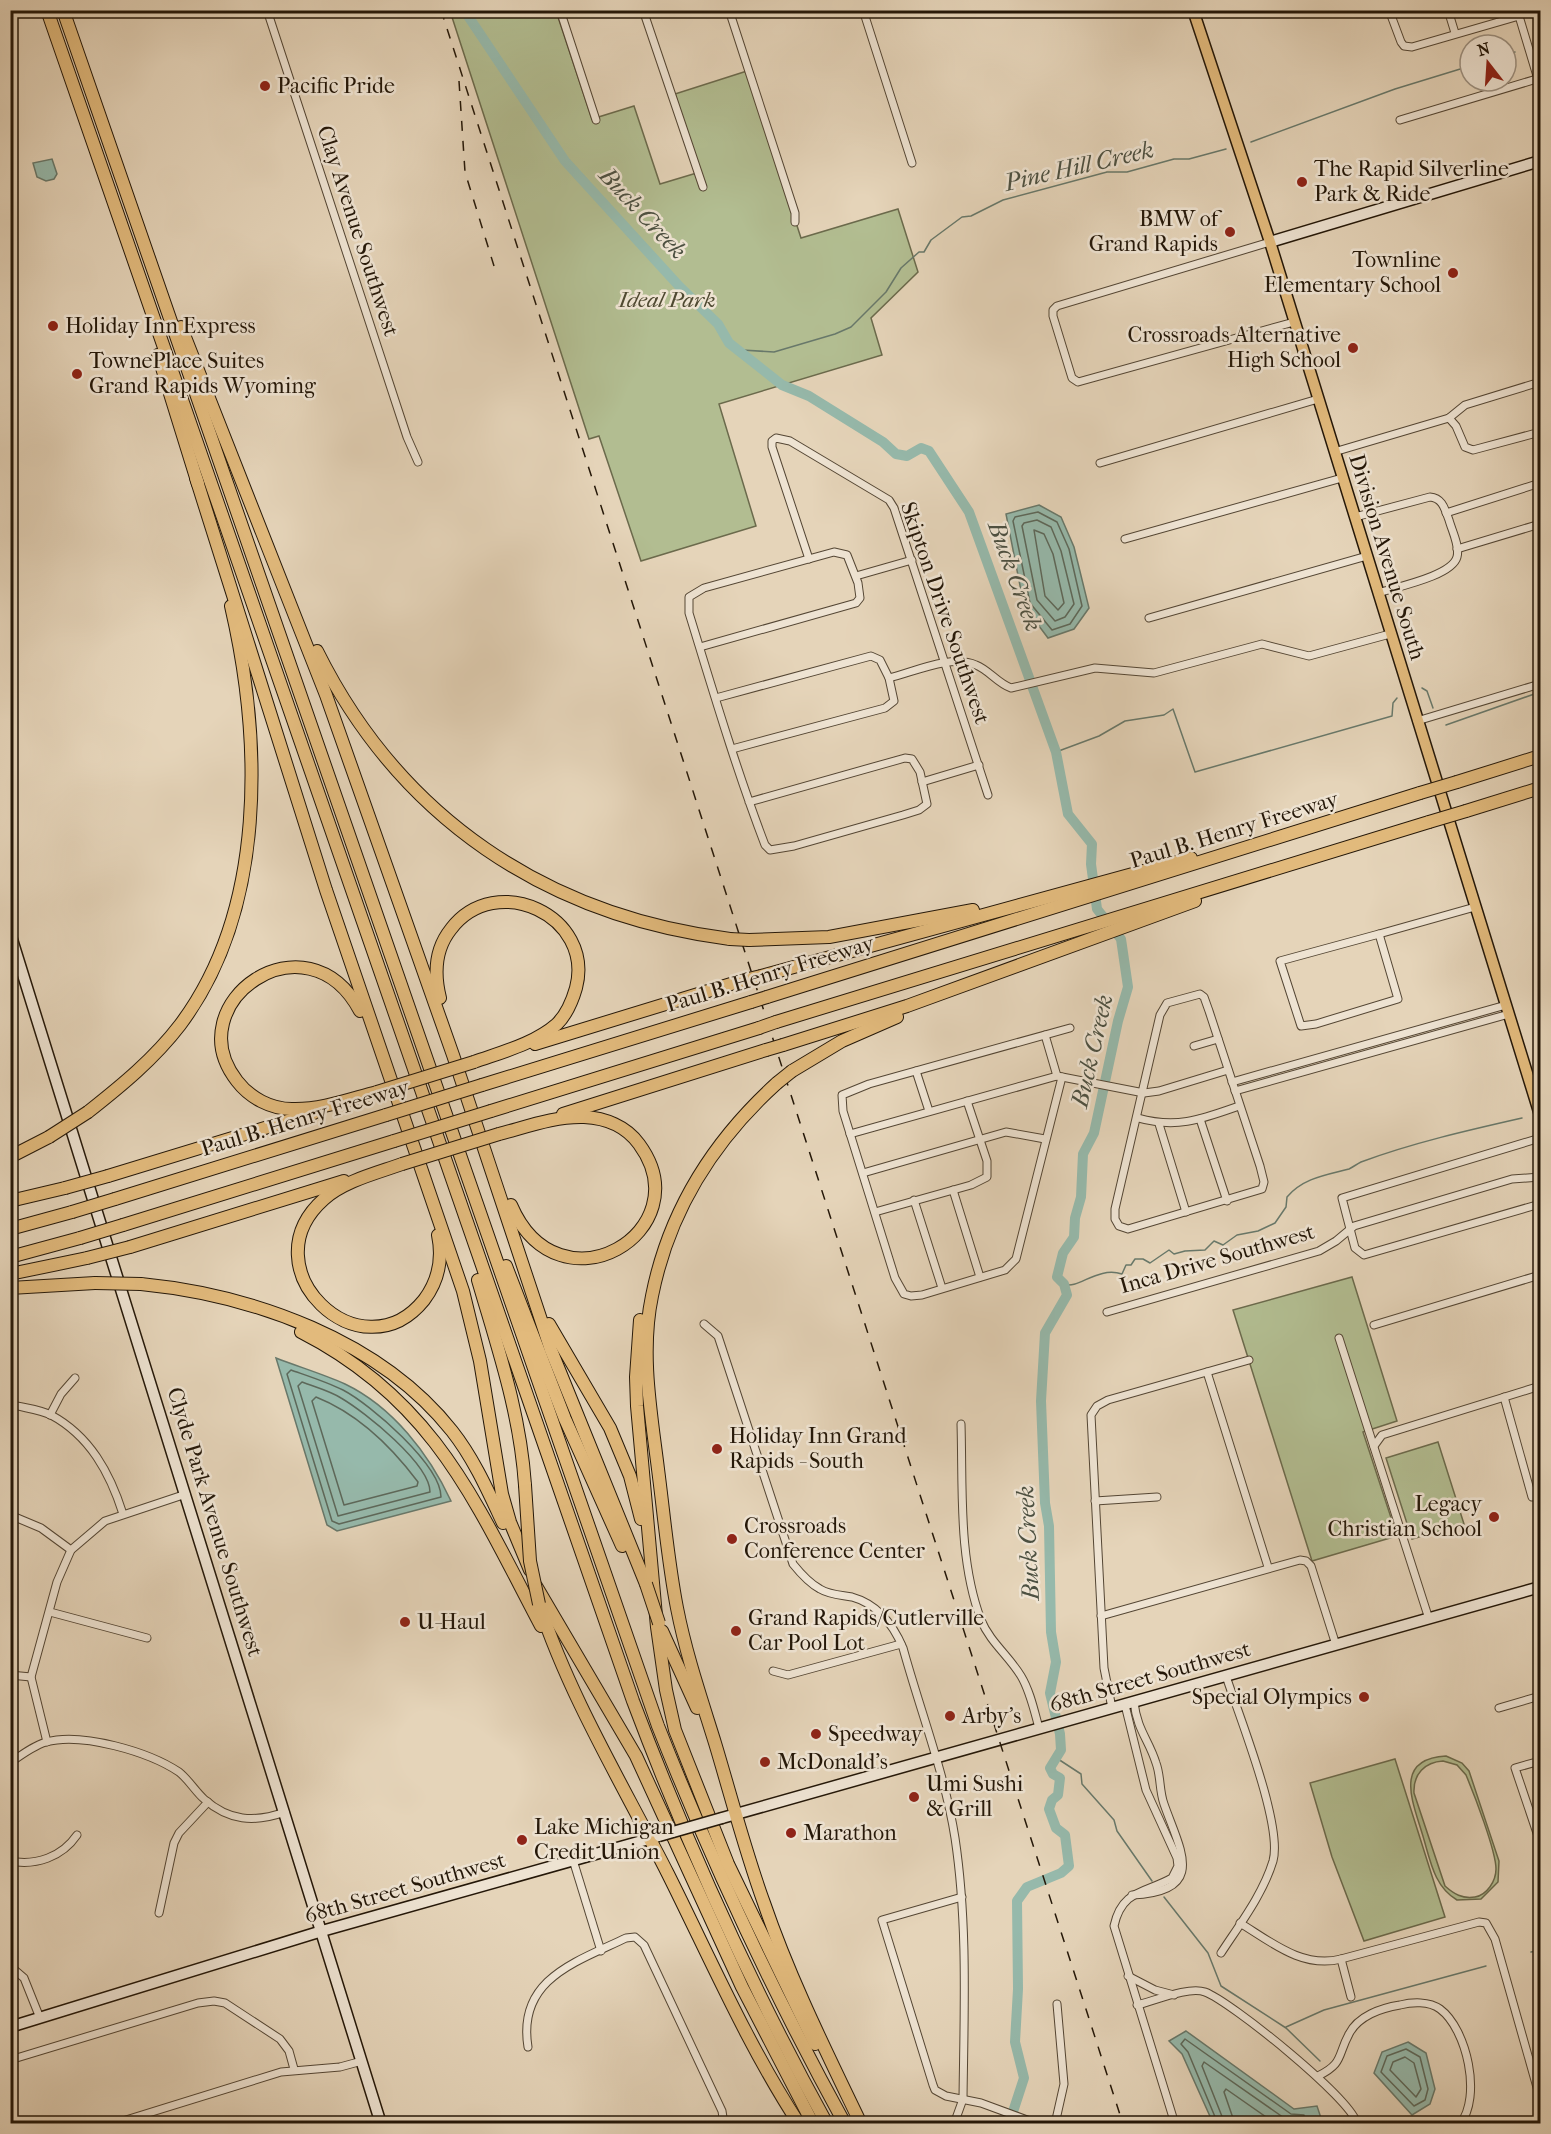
<svg xmlns="http://www.w3.org/2000/svg" width="1551" height="2134" viewBox="0 0 1551 2134" font-family="'IM FELL French Canon',serif">
  <style>
    .green { fill: #b2bd91; stroke: #6b6a4c; stroke-width: 1.5; fill-rule: evenodd }
    .water { fill: #96b9ab; stroke: #68786a; stroke-width: 1.5 }
    .lines { fill: none; stroke-linecap: round; stroke-linejoin: round }
    .shore { stroke: #5d685a; stroke-width: 1.5 }
    .stream { stroke: #68786a; stroke-width: 1.5 }
    .river { stroke: #96b9ab; stroke-width: 10 }
    .street-casing { stroke: #544634; stroke-width: 9 }
    .secondary-casing { stroke: #241708; stroke-width: 13 }
    .primary-casing { stroke: #241708; stroke-width: 13 }
    .highway-casing { stroke: #241708; stroke-width: 14 }
    .street { stroke: #eee3d2; stroke-width: 7 }
    .secondary { stroke: #eee3d2; stroke-width: 10 }
    .primary { stroke: #e2ba7c; stroke-width: 10 }
    .highway { stroke: #e2ba7c; stroke-width: 12 }
    .rail { stroke: #241708; stroke-width: 1.5; stroke-dasharray: 10 10; stroke-linecap: butt }
    .secondary-bridge-casing { stroke: #241708; stroke-width: 13; stroke-linecap: butt }
    .highway-bridge-casing { stroke: #241708; stroke-width: 14; stroke-linecap: butt }
    .secondary-bridge { stroke: #eee3d2; stroke-width: 10 }
    .highway-bridge { stroke: #e2ba7c; stroke-width: 12 }
    .poi-dot { fill: #8f2418; stroke: #eee3d2; stroke-width: 2 }
    .labels { text-anchor: middle; dominant-baseline: central; stroke-width: 5; stroke-linejoin: round; paint-order: stroke }
    .poi-label { font-size: 22px; fill: #241708; stroke: #eee3d2; text-anchor: start }
    .street-label { font-size: 22px; fill: #241708; stroke: #eee3d2 }
    .park-label { font-size: 22px; font-style: italic; fill: #4f4931; stroke: #eee3d2 }
    .water-label { font-size: 24px; font-style: italic; fill: #4c5041; stroke: #eee3d2 }
  </style>
  <rect width="100%" height="100%" fill="#e5d4b9"/>
  <filter id="stains"><feTurbulence type="fractalNoise" baseFrequency=".00333" numOctaves="4"/><feColorMatrix values="0 0 0 0 .2 0 0 0 0 .09 0 0 0 0 .02 0 0 0 .5 -.17"/></filter>
  <radialGradient id="worn" r=".72"><stop offset=".6" stop-color="#630" stop-opacity="0"/><stop offset="1" stop-color="#630" stop-opacity=".3"/></radialGradient>
  <g class="green">
    <polygon points="450,11 556,11 592,119 634,106 660,184 700,172 675,94 747,71 801,238 898,209 918,272 871,318 882,355 719,404 756,526 641,561 599,436 589,439"/>
    <polygon points="1352,1277 1397,1421 1363,1432 1397,1536 1312,1561 1233,1310"/>
    <polygon points="1438,1442 1464,1524 1412,1539 1386,1458"/>
    <path d="M1446,1756L1462,1763L1469,1771L1499,1861L1498,1882L1481,1899L1457,1900C1433,1886 1430,1858 1422,1833C1412,1800 1394,1759 1446,1756ZM1443,1761L1457,1765L1466,1775C1474,1794 1496,1851 1496,1869C1496,1881 1487,1895 1475,1897C1462,1899 1454,1894 1445,1886L1414,1793C1413,1774 1425,1762 1443,1761Z"/>
    <polygon points="1395,1759 1445,1917 1364,1941 1332,1857 1310,1783"/>
  </g>
  <g class="water">
    <polygon points="52,159 57,174 54,179 46,181 37,177 33,163"/>
    <polygon points="1039,505 1061,517 1074,547 1089,608 1074,629 1048,638 1024,606 1006,514"/>
    <path d="M276,1358C299,1367 323,1374 345,1384C393,1407 429,1454 451,1501L337,1531L327,1525Z"/>
    <polygon points="1186,2031 1294,2109 1317,2106 1321,2118 1302,2123 1213,2123 1182,2054 1169,2041"/>
    <polygon points="1408,2042 1426,2053 1435,2089 1430,2104 1412,2115 1374,2073 1382,2052"/>
  </g>
  <g class="lines">
    <g class="shore">
      <polygon points="1038,512 1057,522 1069,549 1082,606 1070,624 1052,630 1030,603 1013,521 1015,517"/>
      <polygon points="1037,520 1051,527 1061,551 1074,604 1065,617 1055,621 1037,600 1022,526 1024,523"/>
      <polygon points="1034,530 1044,534 1053,554 1064,603 1058,610 1045,596"/>
      <path d="M291,1370C308,1376 327,1382 343,1390C370,1404 441,1465 441,1497L339,1524L332,1521L287,1374Z"/>
      <path d="M302,1382C315,1387 330,1391 341,1398C365,1412 430,1464 430,1492L338,1516L298,1386Z"/>
      <path d="M316,1397C359,1414 391,1446 418,1482L417,1486L344,1505L312,1401Z"/>
      <polygon points="1406,2049 1420,2057 1428,2089 1425,2100 1414,2106 1381,2072 1387,2056"/>
      <polygon points="1405,2057 1414,2063 1421,2089 1416,2097 1390,2070 1393,2062"/>
      <polyline points="1218,2124 1188,2052 1181,2044 1185,2039 1291,2114 1304,2115 1305,2124"/>
      <polyline points="1225,2124 1202,2066 1204,2062 1287,2120 1296,2124"/>
      <polyline points="1235,2124 1224,2092 1226,2089 1276,2124"/>
    </g>
    <g class="stream">
      <polyline points="1506,55 1515,52"/>
      <polyline points="1251,142 1395,89 1470,66"/>
      <polyline points="742,350 774,352 835,334 851,327 886,292 901,268 919,252 924,252 931,240 962,217 971,216 1003,200 1107,172 1127,172 1174,159 1189,159 1226,149"/>
      <polyline points="1422,688 1427,691 1433,708"/>
      <polyline points="1446,725 1540,692"/>
      <polyline points="1056,752 1099,736 1125,721 1164,715 1173,709 1195,772 1392,716 1393,703 1397,698"/>
      <path d="M1064,1284C1078,1290 1097,1266 1122,1274L1126,1265H1131L1135,1259H1143L1150,1263L1169,1250L1174,1254L1185,1251L1205,1250L1214,1241L1223,1245L1237,1235L1258,1231L1275,1223L1286,1207L1287,1197C1303,1178 1326,1175 1349,1169C1353,1167 1357,1164 1361,1162C1412,1143 1469,1130 1522,1118"/>
      <polyline points="1058,1759 1081,1774 1082,1784 1114,1820 1117,1831 1152,1881"/>
      <polyline points="1164,1897 1208,1953 1221,1986 1286,2028 1320,2061"/>
      <polyline points="1531,1952 1540,1950"/>
      <polyline points="1286,2027 1324,2010 1486,1966"/>
    </g>
    <polyline class="river" points="464,10 565,161 679,286 718,324 729,343 782,385 809,396 883,442 896,454 907,456 921,448 929,451 969,512 1056,752 1068,814 1092,844 1091,864 1097,909 1121,939 1128,987 1118,1021 1094,1133 1083,1154 1081,1197 1075,1218 1074,1237 1063,1253 1057,1277 1064,1284 1067,1295 1045,1333 1041,1401 1045,1503 1049,1526 1051,1632 1056,1662 1050,1693 1060,1734 1061,1750 1050,1768 1053,1774 1060,1778 1058,1795 1052,1800 1049,1809 1056,1828 1065,1835 1069,1866 1061,1873 1027,1887 1017,1901 1018,1989 1015,2042 1024,2078 1009,2124"/>
    <g class="street-casing">
      <g id="street">
        <polyline points="267,10 407,437 418,462"/>
        <polyline points="560,10 596,120"/>
        <polyline points="643,10 703,187"/>
        <polyline points="729,10 795,213 795,222"/>
        <polyline points="863,10 912,163"/>
        <polyline points="1389,10 1401,42 1404,46 1412,47 1519,16 1526,10"/>
        <polyline points="1448,10 1455,33"/>
        <polyline points="1519,16 1540,86"/>
        <polyline points="1400,120 1540,78"/>
        <polyline points="1270,242 1057,306 1053,310 1053,316 1072,378 1078,382 1294,322"/>
        <polyline points="1449,418 1456,426 1465,447 1473,450 1540,432"/>
        <polyline points="1334,452 1449,418 1465,405 1540,382"/>
        <polyline points="1100,463 1318,399"/>
        <polyline points="1446,513 1540,483"/>
        <path d="M1355,517L1430,497C1443,498 1445,510 1449,520C1452,531 1460,546 1457,557C1452,576 1396,587 1378,593"/>
        <polyline points="1125,539 1342,478"/>
        <polyline points="1457,549 1540,524"/>
        <polyline points="809,559 772,447 772,441 776,438 790,441 889,500 894,508 988,795"/>
        <polyline points="856,576 912,560"/>
        <polyline points="1149,618 1367,556"/>
        <path d="M700,647L856,603L860,598L858,583L847,555L834,552L704,588L689,597V613C713,691 736,769 765,845L770,850L794,846L903,815L919,810L927,804L920,772L912,759L905,758L749,802"/>
        <path d="M889,678C914,672 951,654 976,665C989,670 997,683 1011,688L1095,668L1154,673L1262,644L1309,656L1390,634"/>
        <polyline points="716,698 871,656 880,660 889,678 894,701 885,708 732,749"/>
        <polyline points="1417,721 1540,684"/>
        <polyline points="922,782 979,765"/>
        <polygon points="1379,934 1398,999 1316,1024 1301,1026 1280,961"/>
        <polyline points="1379,934 1475,907"/>
        <polygon points="1200,994 1204,997 1209,1011 1260,1166 1264,1182 1262,1189 1128,1229 1119,1226 1115,1219 1115,1209 1160,1015 1167,1003"/>
        <polyline points="1045,1035 1057,1076"/>
        <polyline points="1194,1046 1218,1039"/>
        <polyline points="916,1071 929,1111"/>
        <polyline points="1062,1077 1016,1259 1005,1270 922,1295 911,1296 904,1294 895,1278 843,1111 842,1095 869,1084 1070,1028"/>
        <polyline points="1232,1082 1506,1005"/>
        <polyline points="1235,1091 1509,1014"/>
        <path d="M1138,1118C1177,1129 1202,1119 1239,1106"/>
        <polyline points="1200,1119 1227,1201"/>
        <polyline points="1159,1124 1186,1212"/>
        <polyline points="850,1134 1057,1076 1144,1093 1159,1091 1228,1070"/>
        <polyline points="1540,1138 1342,1198 1355,1248 1364,1255 1540,1204"/>
        <polyline points="863,1173 1006,1132 1045,1139"/>
        <polyline points="953,1190 980,1277"/>
        <polyline points="914,1200 942,1288"/>
        <polyline points="875,1212 971,1185 987,1177 987,1161 967,1101"/>
        <polyline points="1107,1312 1319,1251 1336,1241 1354,1226 1512,1179 1540,1177"/>
        <path d="M704,1324L718,1336L793,1564C801,1574 809,1583 820,1589C830,1595 841,1595 852,1597C877,1604 893,1624 903,1648C920,1710 945,1774 955,1838C968,1924 964,2012 963,2099L954,2124"/>
        <polyline points="1374,1325 1540,1275"/>
        <polyline points="1339,1338 1429,1619"/>
        <polyline points="1207,1372 1268,1567"/>
        <polyline points="1504,1397 1532,1497"/>
        <path d="M10,1404C23,1408 39,1409 51,1415C90,1436 110,1473 123,1514"/>
        <polyline points="50,1415 61,1394 75,1378"/>
        <path d="M961,1424C963,1488 958,1559 981,1620C990,1642 1009,1656 1021,1676C1030,1691 1034,1710 1039,1728"/>
        <polyline points="1374,1446 1382,1435 1540,1386"/>
        <polyline points="1095,1501 1157,1497"/>
        <polyline points="10,1515 41,1528 71,1550"/>
        <polyline points="50,1612 147,1638"/>
        <polyline points="1101,1616 1300,1560 1306,1561 1311,1566 1336,1645"/>
        <polyline points="773,1671 788,1675 901,1644"/>
        <polyline points="10,1675 31,1677"/>
        <path d="M1125,1705L1146,1790L1177,1858L1178,1866L1172,1878C1146,1893 1122,1889 1114,1926L1175,2124"/>
        <polyline points="1112,1708 1104,1668 1091,1415 1097,1406 1108,1400 1249,1360"/>
        <polyline points="1499,1708 1540,1696"/>
        <polyline points="47,1742 31,1677 57,1582 71,1550 105,1521 186,1494"/>
        <polyline points="1540,1761 1515,1768 1540,1842"/>
        <path d="M10,1763C21,1755 33,1746 46,1742C82,1732 149,1752 179,1772C189,1780 195,1791 204,1799C229,1821 254,1823 285,1812"/>
        <polyline points="573,1860 601,1951"/>
        <path d="M10,1861C36,1866 62,1857 77,1835"/>
        <path d="M1132,1895C1208,1892 1180,1850 1164,1804C1159,1790 1161,1776 1156,1763C1149,1740 1137,1730 1134,1702"/>
        <polyline points="962,1897 882,1920 933,2085 935,2090 946,2096 981,2103 1038,2124"/>
        <polyline points="159,1913 174,1843 179,1833 208,1802"/>
        <path d="M1240,1923C1271,1942 1303,1969 1341,1959L1479,1922L1486,1923L1495,1939L1540,2098"/>
        <path d="M1221,1953C1240,1924 1263,1894 1273,1861C1283,1825 1239,1716 1226,1676"/>
        <polyline points="1341,1959 1351,1997"/>
        <polyline points="10,1966 24,1978 40,2018"/>
        <polyline points="1128,1976 1155,1990 1174,1995"/>
        <path d="M1137,2005C1154,2001 1189,1986 1205,1992C1230,2001 1352,2099 1357,2124"/>
        <path d="M528,2047C517,1979 576,1962 626,1938L635,1937L644,1945L722,2111L724,2124"/>
        <polyline points="10,2060 198,2003 214,2001 225,2003 280,2039 289,2051 294,2069"/>
        <path d="M1318,2076C1344,2063 1337,2056 1349,2034C1358,2016 1381,2008 1400,2005C1412,2002 1429,2001 1440,2009C1467,2029 1482,2097 1460,2124"/>
        <polyline points="113,2124 281,2072 340,2067 362,2061"/>
        <polyline points="1055,2124 1064,2084 1057,2004"/>
      </g>
    </g>
    <g class="secondary-casing">
      <g id="secondary">
        <polyline points="1270,242 1540,161"/>
        <polyline points="10,933 381,2124"/>
        <polyline points="722,1818 1540,1587"/>
        <polyline points="10,2027 322,1931 656,1837"/>
      </g>
    </g>
    <g class="primary-casing">
      <polyline id="primary" points="1193,10 1270,242 1540,1115"/>
    </g>
    <g class="highway-casing">
      <g id="highway">
        <path d="M47,10L633,1701C688,1847 752,1988 827,2124"/>
        <path d="M63,10L658,1726C712,1863 774,1995 845,2124"/>
        <polyline points="181,327 326,695 453,1055 551,1350 646,1584"/>
        <polyline points="158,355 198,484"/>
        <polyline points="196,478 326,890 463,1291 480,1361 502,1494 510,1522 530,1570"/>
        <path d="M317,651C400,818 546,916 730,939"/>
        <polyline points="1457,782 1540,756"/>
        <polyline points="1466,811 1540,788"/>
        <polyline points="749,940 829,937 973,910"/>
        <polyline points="761,976 1191,858"/>
        <polyline points="767,997 1420,793"/>
        <path d="M440,998C434,974 435,949 451,929C496,870 595,916 576,988C572,1002 567,1014 557,1024C534,1044 502,1052 474,1062"/>
        <path d="M360,1011C307,911 176,1003 237,1081C250,1098 271,1109 292,1109C321,1110 350,1099 377,1092"/>
        <polyline points="776,1022 1429,822"/>
        <polyline points="535,1044 744,980"/>
        <polyline points="783,1045 907,1006 1195,901"/>
        <polyline points="792,1071 842,1041 897,1017"/>
        <path d="M777,1083C713,1141 669,1210 652,1296C640,1353 651,1412 658,1469C664,1515 668,1562 677,1608C686,1654 701,1698 715,1743C731,1796 745,1851 764,1903C790,1979 826,2051 861,2124"/>
        <polyline points="482,1085 751,1002"/>
        <polyline points="491,1111 759,1028"/>
        <path d="M88,1112C121,1086 154,1059 180,1025C267,909 262,740 231,606"/>
        <polyline points="563,1114 766,1050"/>
        <path d="M499,1134C526,1127 555,1116 584,1117C605,1118 626,1126 639,1144C703,1231 559,1317 511,1205"/>
        <polyline points="10,1157 49,1137"/>
        <path d="M402,1164C377,1173 344,1181 324,1199C246,1268 361,1378 424,1300C439,1280 443,1259 438,1235"/>
        <polyline points="108,1176 314,1113"/>
        <polyline points="115,1199 386,1115"/>
        <polyline points="10,1201 65,1188"/>
        <polyline points="123,1225 394,1141"/>
        <polyline points="10,1229 72,1212"/>
        <polyline points="130,1247 344,1181"/>
        <polyline points="10,1257 80,1238"/>
        <polyline points="506,1266 565,1419 622,1546"/>
        <polyline points="10,1274 87,1258"/>
        <path d="M478,1280C498,1349 520,1412 525,1485"/>
        <path d="M141,1284C253,1295 380,1340 452,1431C474,1459 488,1491 503,1523"/>
        <polyline points="10,1288 95,1283"/>
        <polyline points="640,1320 636,1377 637,1406 657,1627 666,1690 675,1730 728,1864 815,2044"/>
        <polyline points="549,1324 610,1428 630,1476 641,1519"/>
        <path d="M301,1332C434,1400 475,1501 541,1626"/>
        <polyline points="536,1586 636,1756 742,1987 813,2124"/>
        <path d="M539,1604C570,1698 623,1785 668,1874C710,1958 747,2044 799,2124"/>
        <polyline points="662,1631 697,1708"/>
      </g>
    </g>
    <use href="#street" class="street"/>
    <use href="#secondary" class="secondary"/>
    <use href="#primary" class="primary"/>
    <use href="#highway" class="highway"/>
    <g class="rail">
      <polyline points="441,10 1123,2124"/>
      <polyline points="459,81 465,172 494,266"/>
    </g>
    <g class="secondary-bridge-casing">
      <polyline id="secondary-bridge" points="659,1836 722,1818"/>
    </g>
    <g class="highway-bridge-casing">
      <g id="highway-bridge">
        <polyline points="1420,793 1457,782"/>
        <polyline points="1429,822 1466,811"/>
        <polyline points="730,939 749,940"/>
        <polyline points="744,980 761,976"/>
        <polyline points="751,1002 767,997"/>
        <polyline points="759,1028 776,1022"/>
        <polyline points="766,1050 783,1045"/>
        <polyline points="777,1083 792,1071"/>
        <polyline points="377,1092 474,1062"/>
        <polyline points="386,1115 482,1085"/>
        <polyline points="49,1137 88,1112"/>
        <polyline points="394,1141 491,1111"/>
        <polyline points="402,1164 499,1134"/>
        <polyline points="65,1188 108,1176"/>
        <polyline points="72,1212 115,1199"/>
        <polyline points="80,1238 123,1225"/>
        <polyline points="87,1258 130,1247"/>
        <polyline points="95,1283 141,1284"/>
        <polyline points="525,1485 530,1561 539,1604"/>
        <polyline points="646,1584 659,1623"/>
      </g>
    </g>
    <use href="#secondary-bridge" class="secondary-bridge"/>
    <use href="#highway-bridge" class="highway-bridge"/>
  </g>
  <g class="poi-dot">
    <circle cx="265" cy="86" r="6"/>
    <circle cx="1302" cy="182" r="6"/>
    <circle cx="1230" cy="232" r="6"/>
    <circle cx="1453" cy="273" r="6"/>
    <circle cx="53" cy="326" r="6"/>
    <circle cx="1353" cy="348" r="6"/>
    <circle cx="77" cy="374" r="6"/>
    <circle cx="717" cy="1449" r="6"/>
    <circle cx="1494" cy="1517" r="6"/>
    <circle cx="732" cy="1539" r="6"/>
    <circle cx="405" cy="1622" r="6"/>
    <circle cx="736" cy="1631" r="6"/>
    <circle cx="1364" cy="1697" r="6"/>
    <circle cx="950" cy="1716" r="6"/>
    <circle cx="816" cy="1734" r="6"/>
    <circle cx="765" cy="1762" r="6"/>
    <circle cx="914" cy="1797" r="6"/>
    <circle cx="791" cy="1833" r="6"/>
    <circle cx="522" cy="1840" r="6"/>
  </g>
  <g class="labels">
    <g class="poi-label">
      <text x="277" y="86">Pacific Pride</text>
      <text x="1314" y="169">The Rapid Silverline<tspan x="1314" dy="25">Park &amp; Ride</tspan></text>
      <text x="1218" y="219" text-anchor="end">BMW of<tspan x="1218" dy="25">Grand Rapids</tspan></text>
      <text x="1441" y="260" text-anchor="end">Townline<tspan x="1441" dy="25">Elementary School</tspan></text>
      <text x="65" y="326">Holiday Inn Express</text>
      <text x="1341" y="335" text-anchor="end">Crossroads Alternative<tspan x="1341" dy="25">High School</tspan></text>
      <text x="89" y="361">TownePlace Suites<tspan x="89" dy="25">Grand Rapids Wyoming</tspan></text>
      <text x="729" y="1436">Holiday Inn Grand<tspan x="729" dy="25">Rapids - South</tspan></text>
      <text x="1482" y="1504" text-anchor="end">Legacy<tspan x="1482" dy="25">Christian School</tspan></text>
      <text x="744" y="1526">Crossroads<tspan x="744" dy="25">Conference Center</tspan></text>
      <text x="748" y="1618">Grand Rapids/Cutlerville<tspan x="748" dy="25">Car Pool Lot</tspan></text>
      <text x="417" y="1622">U-Haul</text>
      <text x="1352" y="1697" text-anchor="end">Special Olympics</text>
      <text x="962" y="1716">Arby's</text>
      <text x="828" y="1734">Speedway</text>
      <text x="777" y="1762">McDonald's</text>
      <text x="926" y="1784">Umi Sushi<tspan x="926" dy="25">&amp; Grill</tspan></text>
      <text x="534" y="1827">Lake Michigan<tspan x="534" dy="25">Credit Union</tspan></text>
      <text x="803" y="1833">Marathon</text>
    </g>
    <g class="street-label">
      <text transform="translate(358 231) rotate(72)">Clay Avenue Southwest</text>
      <text transform="translate(1387 557) rotate(73)">Division Avenue South</text>
      <text transform="translate(945 613) rotate(71)">Skipton Drive Southwest</text>
      <text transform="translate(1234 830) rotate(-17)">Paul B. Henry Freeway</text>
      <text transform="translate(770 974) rotate(-17)">Paul B. Henry Freeway</text>
      <text transform="translate(305 1118) rotate(-17)">Paul B. Henry Freeway</text>
      <text transform="translate(1217 1259) rotate(-16)">Inca Drive Southwest</text>
      <text transform="translate(215 1522) rotate(73)">Clyde Park Avenue Southwest</text>
      <text transform="translate(1150 1677) rotate(-16)">68th Street Southwest</text>
      <text transform="translate(405 1888) rotate(-16)">68th Street Southwest</text>
    </g>
    <g class="park-label">
      <text x="667" y="300">Ideal Park</text>
    </g>
    <g class="water-label">
      <text transform="translate(1079 166) rotate(-13)">Pine Hill Creek</text>
      <text transform="translate(643 213) rotate(47)">Buck Creek</text>
      <text transform="translate(1015 576) rotate(70)">Buck Creek</text>
      <text transform="translate(1092 1051) rotate(-77)">Buck Creek</text>
      <text transform="translate(1028 1543) rotate(-93)">Buck Creek</text>
    </g>
  </g>
  <rect width="1551" height="2134" fill="none" stroke="#e5d4b9" stroke-width="36"/>
  <rect x="12" y="12" width="1527" height="2110" fill="none" stroke="#241708" stroke-width="3"/>
  <rect x="18" y="18" width="1515" height="2098" fill="none" stroke="#241708" stroke-width="1.5"/>
  <g transform="translate(1488 63) rotate(343)"><circle r="28" fill="#eee3d2" stroke="#9d9181" stroke-width="1.5"/>
  <path d="M0-4.5L10 22L0 15L-10 22Z" fill="#8f2418"/>
  <text y="-9" font-size="16" font-weight="bold" text-anchor="middle" fill="#241708">N</text>
  </g>
  <rect width="100%" height="100%" filter="url(#stains)"/>
  <rect width="100%" height="100%" fill="url(#worn)"/>
</svg>
